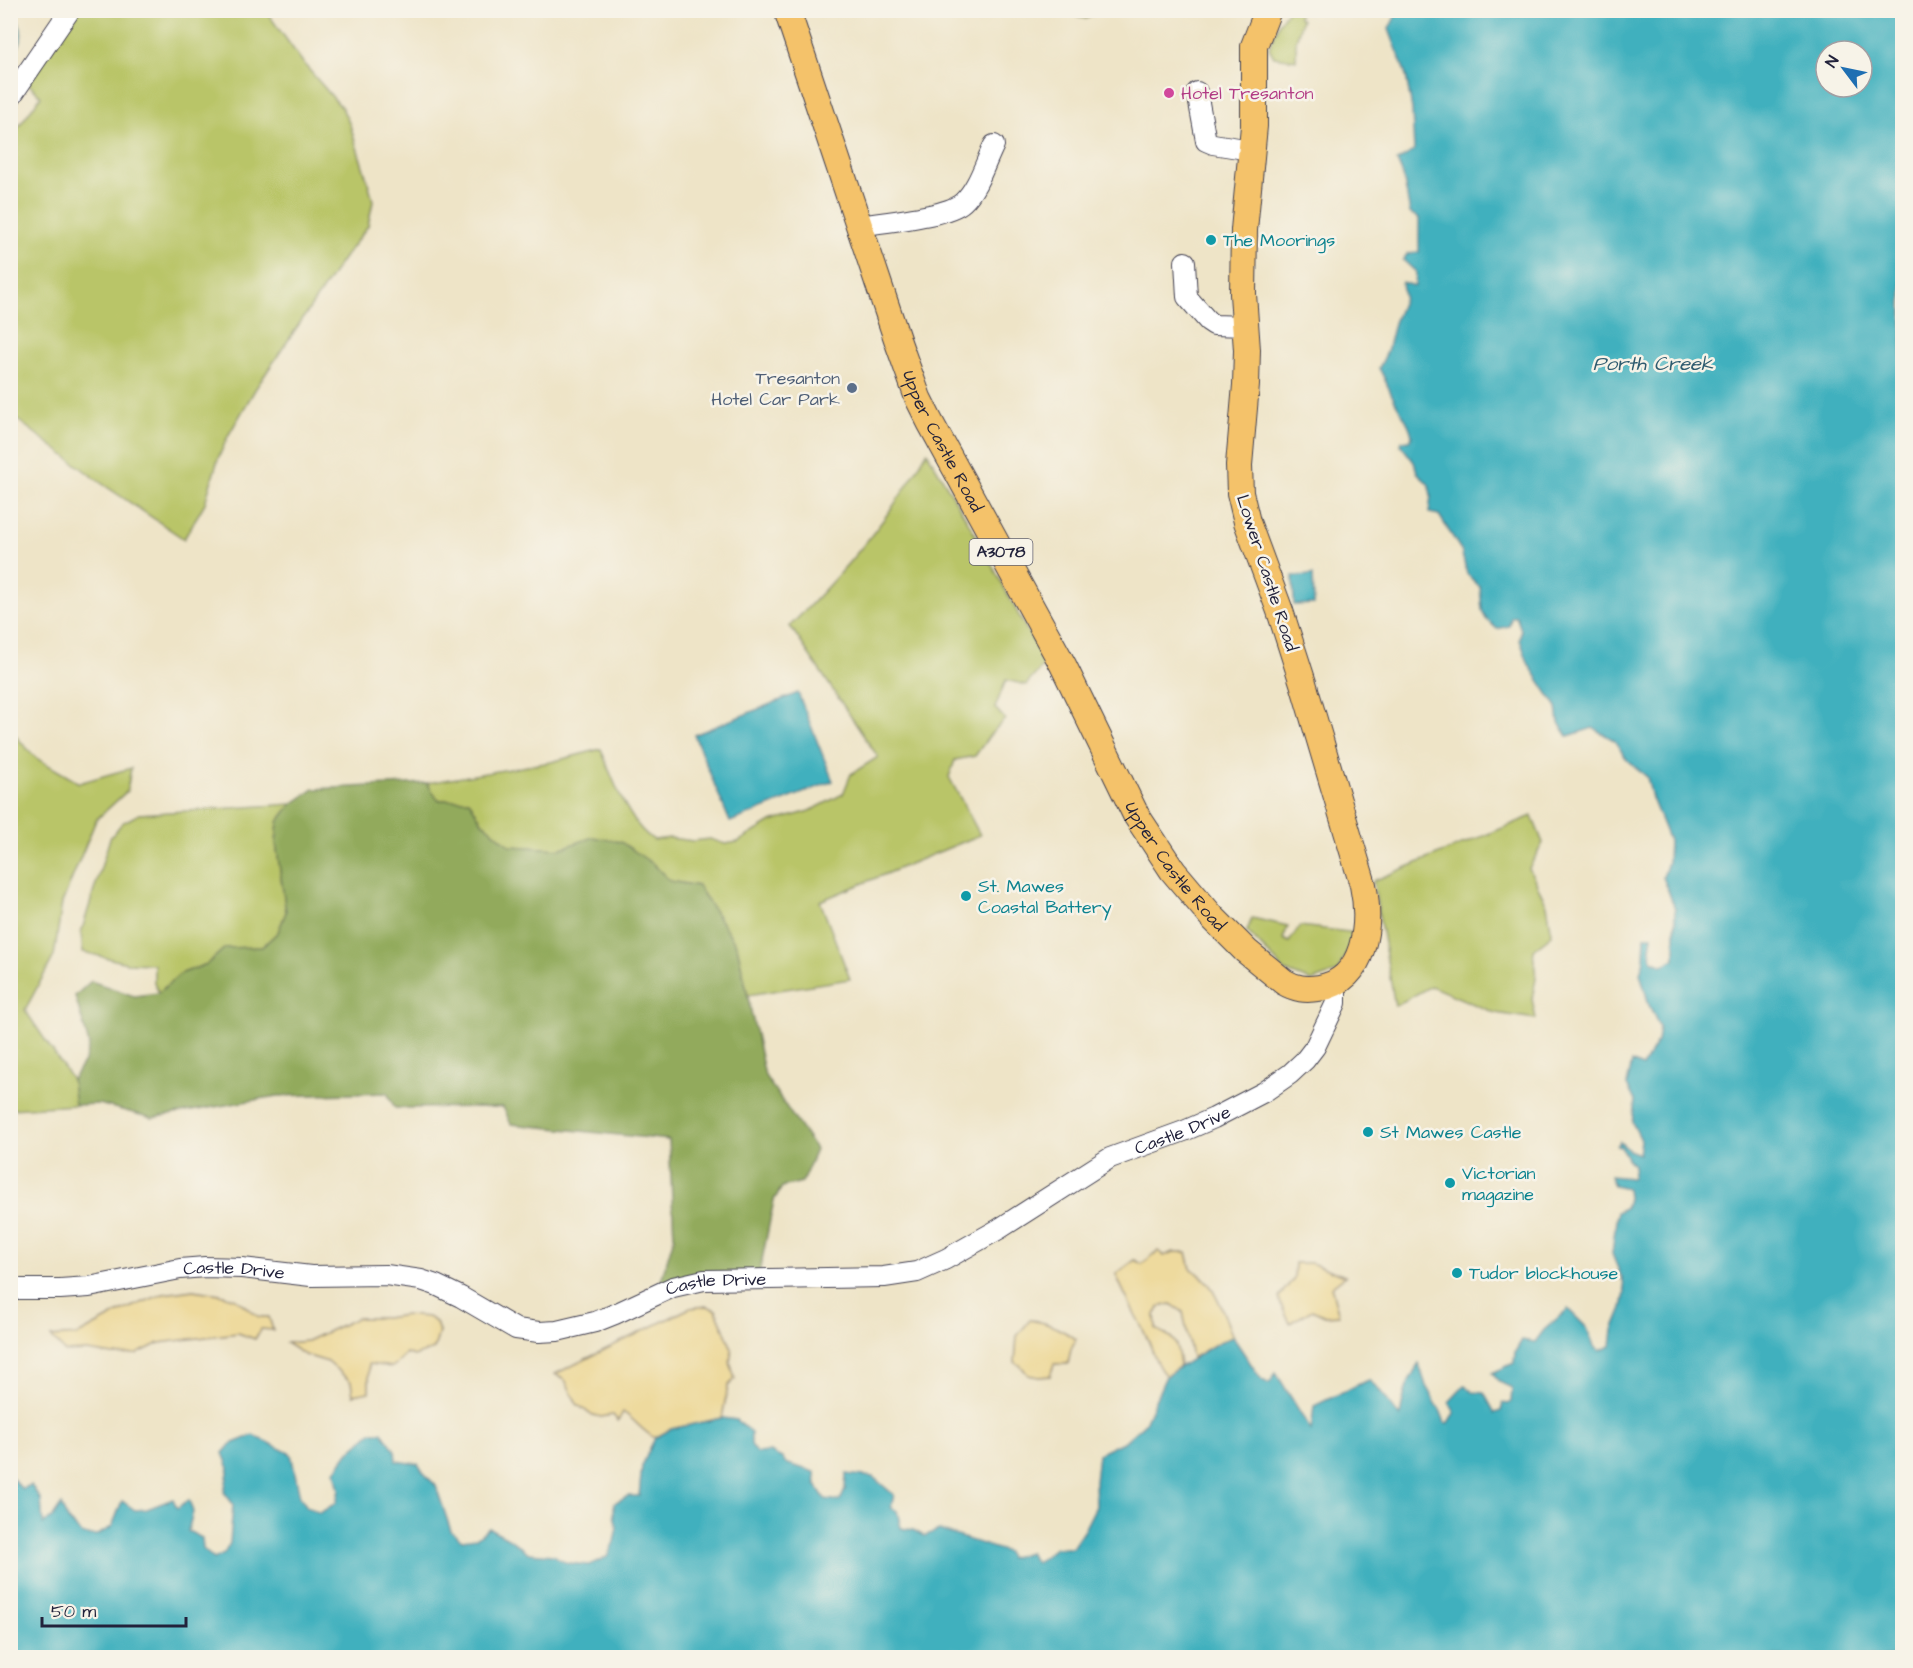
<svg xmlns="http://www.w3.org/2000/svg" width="1913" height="1668" viewBox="0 0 1913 1668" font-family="'Architects Daughter',sans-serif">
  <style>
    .green { fill: #b9c567; stroke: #6e7451; stroke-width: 1.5 }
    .forest { fill: #92aa5c; stroke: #5a664c; stroke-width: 1.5 }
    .sand { fill: #eeda9e; stroke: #887e6c; stroke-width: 1.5 }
    .water { fill: #41b0be; stroke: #32697c; stroke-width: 1.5; fill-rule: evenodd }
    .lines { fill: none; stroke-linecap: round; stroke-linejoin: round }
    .minor-casing { stroke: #413f50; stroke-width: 22 }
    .major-casing { stroke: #413f50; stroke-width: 28 }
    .minor { stroke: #fff; stroke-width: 20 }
    .major { stroke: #f4c26a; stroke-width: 26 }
    .hotel-dot { fill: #d1479c; stroke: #f7f3e8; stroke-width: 2 }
    .culture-dot { fill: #0f9aa8; stroke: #f7f3e8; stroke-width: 2 }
    .service-dot { fill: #5c6f8a; stroke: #f7f3e8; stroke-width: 2 }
    .labels { text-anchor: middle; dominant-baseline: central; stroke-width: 5; stroke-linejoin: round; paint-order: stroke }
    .shield { fill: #f7f3e8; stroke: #62616f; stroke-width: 1.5 }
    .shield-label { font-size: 16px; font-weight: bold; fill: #22223b }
    .hotel-label { font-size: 18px; fill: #b23c85; stroke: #f7f3e8; text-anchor: start }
    .culture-label { font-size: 18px; fill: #0d838f; stroke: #f7f3e8; text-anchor: start }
    .service-label { font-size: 18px; fill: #4e5e75; stroke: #f7f3e8; text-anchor: end }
    .street-label { font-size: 18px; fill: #22223b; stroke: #f7f3e8 }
    .water-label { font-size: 20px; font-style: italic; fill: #2e5b6f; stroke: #f7f3e8 }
  </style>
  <rect width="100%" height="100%" fill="#f7f3e8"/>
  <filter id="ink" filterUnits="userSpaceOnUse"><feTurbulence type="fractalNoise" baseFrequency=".0167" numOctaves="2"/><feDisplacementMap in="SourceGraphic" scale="12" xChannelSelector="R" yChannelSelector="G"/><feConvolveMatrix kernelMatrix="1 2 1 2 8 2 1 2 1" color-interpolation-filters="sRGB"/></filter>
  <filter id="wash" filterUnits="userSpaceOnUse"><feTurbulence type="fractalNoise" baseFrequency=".008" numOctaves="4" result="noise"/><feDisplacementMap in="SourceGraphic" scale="24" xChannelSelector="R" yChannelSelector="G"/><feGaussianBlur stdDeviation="1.35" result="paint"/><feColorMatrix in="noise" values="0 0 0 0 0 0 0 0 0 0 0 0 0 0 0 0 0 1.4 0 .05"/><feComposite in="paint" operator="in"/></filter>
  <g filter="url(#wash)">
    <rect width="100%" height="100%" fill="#eee4c7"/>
    <g class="green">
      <polygon points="1288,10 1301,11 1298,16 1302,20 1296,41 1296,60 1274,57 1269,48 1279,23"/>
      <polygon points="76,11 266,11 304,64 342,108 350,125 370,189 373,201 368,226 343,259 256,388 228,436 218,459 205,503 184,539 101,483 11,415 11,137 41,96 27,83"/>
      <polygon points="1060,11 1099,10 1099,11 1086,19"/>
      <path d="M927,452L977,537L1045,664L1026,685L1006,680L995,708L1005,719L990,735L975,756L955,760L949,777L980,835L820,901L850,979L748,995L737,946L698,886L670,881L653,864L593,838L559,849L510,846L482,822L469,800H438L427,783L551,762L601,749C611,776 629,825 654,840L670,838L693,841L710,839L725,844L738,842L771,822L810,811L843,794L851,774L878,757L790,626C844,571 890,519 927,452Z"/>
      <polygon points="11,731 36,758 79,783 131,768 127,791 96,820 62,903 54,956 25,1010 72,1080 75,1105 11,1109"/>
      <polygon points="292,804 278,822 276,842 286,912 278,932 262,947 225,948 207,964 180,974 159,993 154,983 154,964 127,963 83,952 81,933 110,838 122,823 139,814"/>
      <polygon points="1532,816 1543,843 1529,868 1547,905 1552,935 1533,950 1536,978 1532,999 1536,1019 1495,1013 1431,986 1395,1006 1373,881"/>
      <polygon points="1252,918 1288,926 1283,939 1289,942 1300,926 1357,933 1337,972 1311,981 1285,971 1247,931"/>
    </g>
    <polygon class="forest" points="427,783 438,800 469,800 482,822 510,846 559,849 593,837 621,842 653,864 670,881 698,886 737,946 765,1076 816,1150 802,1182 782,1187 774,1200 758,1280 657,1294 674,1237 669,1140 511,1124 503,1107 395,1108 387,1093 277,1096 152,1118 99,1104 75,1105 72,1080 85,1060 89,1044 75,996 91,981 134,996 158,993 180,974 207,964 225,948 262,947 278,932 286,912 276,843 278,822 292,804 314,789"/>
    <g class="sand">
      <path d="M1158,1251L1164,1256L1174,1252H1187L1191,1269C1217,1282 1222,1312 1233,1337L1219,1342L1192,1358L1183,1312L1171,1304L1159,1307L1155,1315L1156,1329C1179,1340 1176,1342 1180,1366L1166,1376C1155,1365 1154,1352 1147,1338C1137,1316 1124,1296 1116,1274L1135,1260L1142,1264Z"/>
      <polygon points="1295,1263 1311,1263 1345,1276 1331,1287 1339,1315 1325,1316 1312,1310 1290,1323 1281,1305 1279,1297 1294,1278"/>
      <polygon points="193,1290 220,1294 236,1299 259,1317 269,1317 273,1330 261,1329 255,1339 238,1333 159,1343 137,1354 113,1355 87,1351 65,1352 51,1337 78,1335 124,1310 163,1294"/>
      <path d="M707,1306L716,1310L732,1349L730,1362L735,1379L728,1386L722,1418L671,1429L655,1438C642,1431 636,1421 623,1412L618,1421L613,1415L601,1417L590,1414L577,1404L565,1380L555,1374L690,1308Z"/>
      <polygon points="406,1315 428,1317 436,1322 439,1332 434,1349 414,1356 406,1353 399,1362 392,1367 369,1364 369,1392 353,1395 351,1382 328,1362 305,1355 286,1343 307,1341 357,1318 385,1318"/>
      <path d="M1030,1320C1047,1322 1061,1329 1076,1339L1071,1349L1068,1364H1054L1050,1376L1039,1377L1028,1375L1021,1366L1015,1362L1017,1336Z"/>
    </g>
    <g class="water">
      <path d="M1398,11H1902V1657H11V1477L22,1489L31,1485L41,1500L43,1524L53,1517L61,1505L68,1520L83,1535H97L112,1527L122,1501L135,1510L147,1509L173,1499L177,1508L189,1500L193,1512L188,1531L202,1538L203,1549L214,1559L224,1554L230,1543L233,1504L224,1492L229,1468L223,1453L231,1444L253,1435L291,1454L300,1497L307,1507L320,1513L336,1503L339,1490L335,1471L348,1453L372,1432H382L395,1450L396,1461L418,1464L423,1472L436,1486L451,1531L462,1540L476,1538L489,1528L508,1538L529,1553L553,1555L567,1563L589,1565L607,1557L614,1542L617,1527L614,1515V1503L628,1496H639L642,1466L655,1438L671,1429L722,1418L737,1420L751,1433V1444L756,1453L770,1452L782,1458L785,1463L815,1472L816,1485L825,1499L840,1501L845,1490L846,1474L873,1477L894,1495L891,1507L897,1511L901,1528L913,1530L924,1536L939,1530L1007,1552L1009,1558L1029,1552L1036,1563L1055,1548H1072L1084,1530L1096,1506L1095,1482L1098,1454L1125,1441L1145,1423L1166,1376L1219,1342L1233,1337L1261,1379L1269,1384L1276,1373L1311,1430L1314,1406L1368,1380L1378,1388L1400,1417C1403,1396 1407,1381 1419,1364L1426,1386L1441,1412L1445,1423L1448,1424L1455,1413L1449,1402L1465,1385L1473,1392L1484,1393L1495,1413L1501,1411L1503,1403L1508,1404L1511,1402L1512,1388L1499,1382L1492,1373L1514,1363L1515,1352L1522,1340L1535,1342L1544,1330L1568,1309L1587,1328L1594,1346L1600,1351L1611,1346L1613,1330L1622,1308L1625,1293L1623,1281L1612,1254L1617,1212L1626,1207L1628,1198L1627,1188L1614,1185L1610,1176L1632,1178L1634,1165L1628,1160L1621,1147L1617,1146L1619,1141L1629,1150L1639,1154L1641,1140L1632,1122L1635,1101L1627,1085L1632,1062L1642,1067L1657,1042L1659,1026L1649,1005L1640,973L1644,960L1645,936H1652L1650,948L1652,960L1663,965L1675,959V909L1663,877L1668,862L1669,841L1652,798L1647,777L1628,761L1614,740L1593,728L1568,736L1559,723L1557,707L1529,665L1520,640L1521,630L1516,616L1511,618L1509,626L1497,629L1486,619L1482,610L1480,587L1467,574L1461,550L1439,515L1429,513L1431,495L1429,485L1417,472L1414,462L1401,445L1402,441L1410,440L1412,436C1410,423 1403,416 1397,405C1390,393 1386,380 1379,368L1387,352L1394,323L1404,298L1402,282L1415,286L1416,272L1403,260L1408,253L1419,252V218L1410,213L1403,175L1397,161L1414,151L1412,109L1406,75L1389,29ZM1826,51H1862V87H1826Z"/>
      <path d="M11,13C25,25 25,44 11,56Z"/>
      <polygon points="1313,575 1314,604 1294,605 1293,576"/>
      <polygon points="798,693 833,781 730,822 694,735"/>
    </g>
  </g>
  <g filter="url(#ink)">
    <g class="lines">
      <g class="minor-casing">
        <g id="minor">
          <polyline points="1197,92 1206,141 1213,144 1251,150"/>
          <polyline points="10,98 70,10"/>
          <path d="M859,226C882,222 947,217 963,202C978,188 985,163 994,145"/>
          <polyline points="1185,262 1187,297 1208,321 1214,325 1245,326"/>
          <path id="s1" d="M10,1289H60L89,1287L180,1269L205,1267L242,1268L311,1276L386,1275L421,1280L436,1285L461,1297L516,1329L539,1332L557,1331L595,1322L615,1314L673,1287L704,1280L884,1277L917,1272L946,1259L999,1229L1110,1158L1184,1131L1214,1118L1264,1092L1290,1074L1305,1060L1315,1047L1336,1003V983"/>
        </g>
      </g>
      <g class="major-casing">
        <g id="major">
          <path id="s2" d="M787,10L899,345L918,398L930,422L1063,665L1136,815L1173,871L1212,917L1246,951L1284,982C1296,989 1305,990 1319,988C1366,981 1371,923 1363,885L1303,683L1280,611L1247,522L1240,493L1239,465L1246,385L1247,350L1243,294L1244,230L1254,126V46L1268,10"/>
        </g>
      </g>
      <use href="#minor" class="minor"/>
      <use href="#major" class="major"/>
    </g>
  </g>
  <circle class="hotel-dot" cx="1169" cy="93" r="6"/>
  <g class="culture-dot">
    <circle cx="1211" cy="240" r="6"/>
    <circle cx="966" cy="896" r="6"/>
    <circle cx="1368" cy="1132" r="6"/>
    <circle cx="1450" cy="1183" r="6"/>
    <circle cx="1457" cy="1273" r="6"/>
  </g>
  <circle class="service-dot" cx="852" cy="388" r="6"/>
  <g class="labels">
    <rect class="shield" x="969.5" y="539" width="63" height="26" rx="4.5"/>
    <g class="shield-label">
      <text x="1001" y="552">A3078</text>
    </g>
    <g class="hotel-label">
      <text x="1181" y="93">Hotel Tresanton</text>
    </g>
    <g class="culture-label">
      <text x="1223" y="240">The Moorings</text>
      <text x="978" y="886">St. Mawes<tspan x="978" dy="21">Coastal Battery</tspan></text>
      <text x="1380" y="1132">St Mawes Castle</text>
      <text x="1462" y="1173">Victorian<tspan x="1462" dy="21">magazine</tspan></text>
      <text x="1469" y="1273">Tudor blockhouse</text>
    </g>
    <g class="service-label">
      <text x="840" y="378">Tresanton<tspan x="840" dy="21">Hotel Car Park</tspan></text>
    </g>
    <g class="street-label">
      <text stroke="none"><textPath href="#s2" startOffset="459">Upper Castle Road</textPath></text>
      <text transform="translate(1267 573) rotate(72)">Lower Castle Road</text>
      <text stroke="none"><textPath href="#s2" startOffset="945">Upper Castle Road</textPath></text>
      <text stroke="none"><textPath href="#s1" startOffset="1234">Castle Drive</textPath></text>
      <text stroke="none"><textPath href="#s1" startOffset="226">Castle Drive</textPath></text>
      <text stroke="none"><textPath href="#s1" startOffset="730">Castle Drive</textPath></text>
    </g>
    <g class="water-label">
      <text x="1653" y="364">Porth Creek</text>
    </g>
  </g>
  <rect width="1913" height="1668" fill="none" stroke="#f7f3e8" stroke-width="36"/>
  <g transform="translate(1844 69) rotate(302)"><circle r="28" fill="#f7f3e8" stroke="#a29fa3" stroke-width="1.5"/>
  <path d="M0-4.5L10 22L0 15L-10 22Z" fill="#1f6fb2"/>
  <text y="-9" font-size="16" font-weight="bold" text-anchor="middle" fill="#22223b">N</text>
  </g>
  <path d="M42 1617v9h144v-9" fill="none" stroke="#22223b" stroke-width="3"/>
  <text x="51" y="1617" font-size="18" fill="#22223b" stroke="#f7f3e8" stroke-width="4.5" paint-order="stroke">50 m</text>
</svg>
